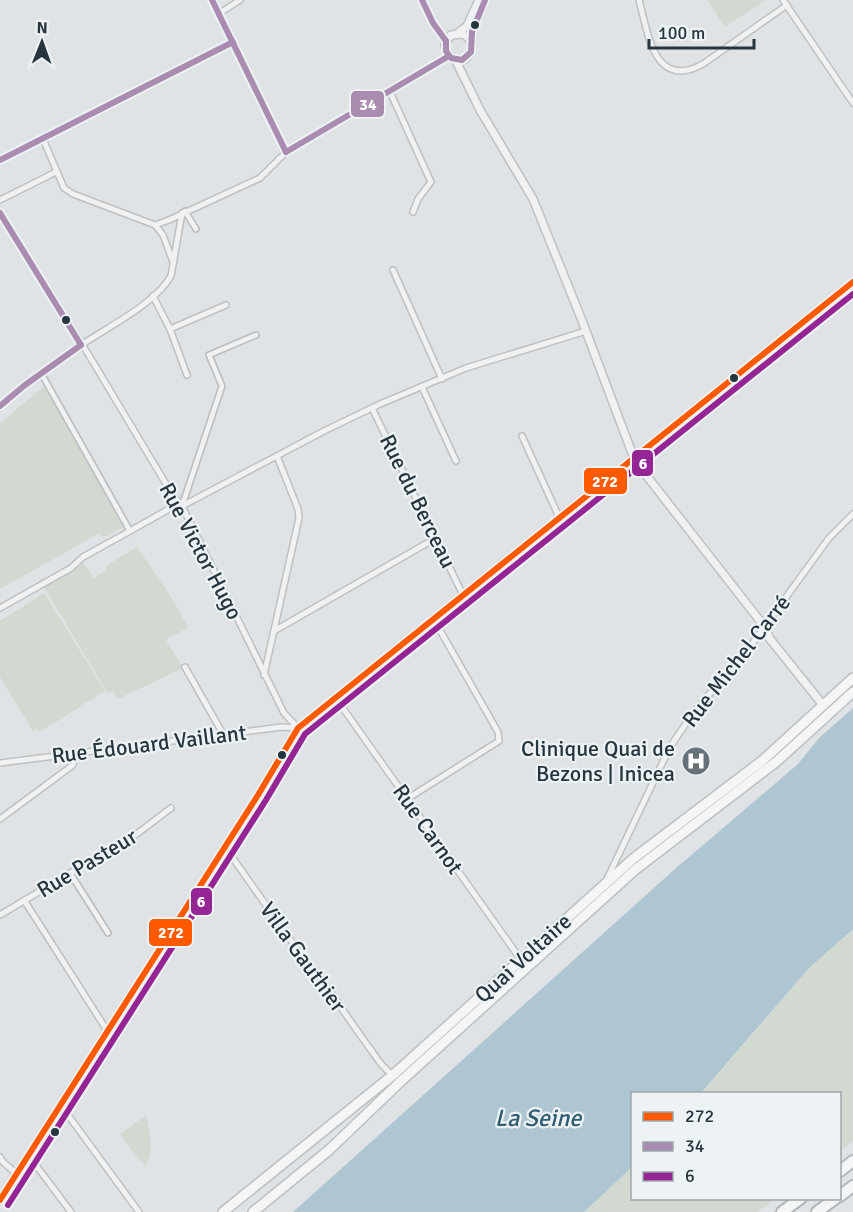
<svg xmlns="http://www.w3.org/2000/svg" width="853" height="1212" viewBox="0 0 853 1212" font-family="Signika,sans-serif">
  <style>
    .green { fill: #d2d9d0 }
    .water { fill: #adc6d1 }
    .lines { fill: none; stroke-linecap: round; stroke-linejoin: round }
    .pedestrian-casing { stroke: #bec1c3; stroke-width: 8 }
    .minor-casing { stroke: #bec1c3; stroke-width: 8 }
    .tertiary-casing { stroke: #bec1c3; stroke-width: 10 }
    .primary-casing { stroke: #bcc0c3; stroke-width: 12 }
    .motorway-casing { stroke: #b2b7ba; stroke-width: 14 }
    .pedestrian { stroke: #eff1f2; stroke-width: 4.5 }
    .minor { stroke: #eff1f2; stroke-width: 5 }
    .tertiary { stroke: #eff1f2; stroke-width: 7 }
    .primary { stroke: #f3f5f6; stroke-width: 9 }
    .motorway { stroke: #f3f5f6; stroke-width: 10 }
    .bus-1-casing { stroke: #edf2f5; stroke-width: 10 }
    .bus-2-casing { stroke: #edf2f5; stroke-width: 10 }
    .bus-3-casing { stroke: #edf2f5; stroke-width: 10 }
    .bus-1 { stroke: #ff5a00; stroke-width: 6 }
    .bus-2 { stroke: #a98cb0; stroke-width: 6 }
    .bus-3 { stroke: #952594; stroke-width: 6 }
    .bus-dot { fill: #27353e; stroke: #edf2f5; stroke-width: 2 }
    .labels { text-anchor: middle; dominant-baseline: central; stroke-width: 4.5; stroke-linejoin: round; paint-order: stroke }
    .street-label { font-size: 22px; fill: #27353e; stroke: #edf2f5 }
    .poi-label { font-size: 22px; fill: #27353e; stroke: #edf2f5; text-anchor: end }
    .water-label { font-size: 24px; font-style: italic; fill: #315d72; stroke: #edf2f5 }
    .line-badge { stroke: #edf2f5; stroke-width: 2 }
    .badge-label { font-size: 16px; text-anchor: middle; font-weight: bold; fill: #fff }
  </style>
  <rect width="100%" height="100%" fill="#dfe3e5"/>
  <g class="green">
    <polygon points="707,0 766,0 725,27"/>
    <polygon points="46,385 129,524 108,536 102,536 100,533 0,589 0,423"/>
    <polygon points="137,547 168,592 187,625 187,628 166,640 183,668 118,699 113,691 108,694 44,587 84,563 94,578 106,570 105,567"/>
    <polygon points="44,593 105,691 40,732 37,728 33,731 0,677 0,621"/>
    <polygon points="853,929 853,1141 840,1151 840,1094 701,1094 809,968"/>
    <path d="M146,1115C149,1128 156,1155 145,1165L139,1160L120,1134Z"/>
    <polygon points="632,1167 632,1198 775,1199 757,1212 584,1212"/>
  </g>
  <polygon class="water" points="853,708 853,929 809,968 701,1093 632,1094 632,1167 584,1212 293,1212 675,869 798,764 819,738"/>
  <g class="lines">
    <g class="pedestrian-casing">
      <g id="pedestrian">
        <polyline points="185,211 196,229"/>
        <polyline points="41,373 130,531"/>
        <polyline points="182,506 222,386 209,355 256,335"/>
        <polyline points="70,873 108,933"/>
      </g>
    </g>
    <g class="minor-casing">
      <g id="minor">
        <polyline points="212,0 286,152"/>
        <polyline points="422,0 433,23 446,41"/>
        <path d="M639,0C648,33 654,91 703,64L787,5"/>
        <polyline points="783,0 853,103"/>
        <polyline points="223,11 240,0"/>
        <polyline points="390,92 431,182 418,199 413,212"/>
        <polyline points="43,139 64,188 73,194 155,225 163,235 173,262"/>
        <polyline points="0,160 233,42"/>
        <polyline points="0,200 56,172"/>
        <polyline points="0,213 90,357 172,494 182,506 284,713 298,728"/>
        <polyline points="155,225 169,220 260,178 286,152 449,56"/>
        <polyline points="393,270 442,379"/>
        <polyline points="153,296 170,329 187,375"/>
        <polyline points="170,329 226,305"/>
        <polyline points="422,387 456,461"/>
        <path d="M0,406C25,384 52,364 81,345C108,327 155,304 171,276L182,213"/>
        <polyline points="372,408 463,595"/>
        <polyline points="522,436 559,517"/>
        <polyline points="0,608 71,568 83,557 130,531 169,509 182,506 324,431 380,404 466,368 586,331"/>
        <polyline points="274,631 436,538"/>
        <polyline points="185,667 223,734"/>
        <polyline points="264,675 299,518 298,509 277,456"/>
        <polyline points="335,697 521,960"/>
        <polyline points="0,763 282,727 298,728"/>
        <polyline points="407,799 499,741 498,732 433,618"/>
        <polyline points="0,819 73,765 74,753"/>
        <path d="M225,847L311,969L315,970C334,997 352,1024 371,1050C378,1060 383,1068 393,1075"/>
        <polyline points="607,879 670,747 693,713 747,651 829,538 853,514"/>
        <polyline points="24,900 108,1032"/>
        <polyline points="0,915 138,833 171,808"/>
        <polyline points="60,1106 65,1111 139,1212"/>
        <polyline points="29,1156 71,1212"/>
        <polyline points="0,1157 3,1162 17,1174"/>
      </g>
    </g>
    <g class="tertiary-casing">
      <g id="tertiary">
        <polyline points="458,33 467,26 479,0"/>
        <polyline points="471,40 463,34 451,35 445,44 447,54 456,60 465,59 471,52 472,32 485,0"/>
        <polyline points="455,59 480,110 533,199 581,318 635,461 764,626 770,639 823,705"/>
        <polyline points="0,1200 258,795 298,728 853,282"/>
      </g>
    </g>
    <g class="primary-casing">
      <g id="primary">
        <polyline points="223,1212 393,1075 634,858 762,761 853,678"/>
        <polyline points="253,1212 329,1150 400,1082 636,869 776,762 853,692"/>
      </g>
    </g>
    <g class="motorway-casing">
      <g id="motorway">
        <polyline points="840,1171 853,1161"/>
        <polyline points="840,1196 853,1186"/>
        <polyline points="782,1212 801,1198"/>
        <polyline points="817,1212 836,1198"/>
      </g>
    </g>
    <use href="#pedestrian" class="pedestrian"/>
    <use href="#minor" class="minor"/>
    <use href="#tertiary" class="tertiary"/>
    <use href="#primary" class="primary"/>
    <use href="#motorway" class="motorway"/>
    <g class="bus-1-casing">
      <polyline id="bus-1" points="0,1200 258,795 298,728 853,282"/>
    </g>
    <g class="bus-2-casing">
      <g id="bus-2">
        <polyline points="212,0 286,152"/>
        <polyline points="422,0 433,23 446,41"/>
        <polyline points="446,41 446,51 451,58 462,60 471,52 472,32 485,0"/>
        <polyline points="286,152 449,56"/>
        <polyline points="0,160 233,42"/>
        <polyline points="0,213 81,345"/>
        <polyline points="0,406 25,385 81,345"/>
      </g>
    </g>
    <g class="bus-3-casing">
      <polyline id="bus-3" points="8,1205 266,800 305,734 853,294"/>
    </g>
    <use href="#bus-1" class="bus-1"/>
    <use href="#bus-2" class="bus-2"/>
    <use href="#bus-3" class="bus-3"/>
  </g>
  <defs>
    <g id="hospital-disc" transform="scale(1.5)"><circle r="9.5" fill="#677278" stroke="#edf2f5"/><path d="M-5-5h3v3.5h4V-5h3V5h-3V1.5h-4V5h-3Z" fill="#fff"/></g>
  </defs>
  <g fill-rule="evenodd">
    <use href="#hospital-disc" x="696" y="761"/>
  </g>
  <g class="bus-dot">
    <circle cx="475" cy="25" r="5"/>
    <circle cx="66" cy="320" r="5"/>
    <circle cx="734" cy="378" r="5"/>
    <circle cx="282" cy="755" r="5"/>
    <circle cx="55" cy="1132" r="5"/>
  </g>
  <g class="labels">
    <g class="street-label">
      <text transform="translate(418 501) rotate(64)">Rue du Berceau</text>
      <text transform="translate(201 551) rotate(62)">Rue Victor Hugo</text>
      <text transform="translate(736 661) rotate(-52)">Rue Michel Carré</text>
      <text transform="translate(149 744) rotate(-7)">Rue Édouard Vaillant</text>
      <text transform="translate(428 829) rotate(55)">Rue Carnot</text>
      <text transform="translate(87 863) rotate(-31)">Rue Pasteur</text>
      <text transform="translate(303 957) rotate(54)">Villa Gauthier</text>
      <text transform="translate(523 958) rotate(-42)">Quai Voltaire</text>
    </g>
    <g class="poi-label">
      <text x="675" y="748">Clinique Quai de<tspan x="675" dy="25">Bezons | Inicea</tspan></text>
    </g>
    <g class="water-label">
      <text x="538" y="1118">La Seine</text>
    </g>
  </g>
  <g class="line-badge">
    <rect x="350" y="90" width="35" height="28" rx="6" fill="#a98cb0"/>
    <rect x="631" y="449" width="23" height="28" rx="6" fill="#952594"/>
    <rect x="583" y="467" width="45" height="28" rx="6" fill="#ff5a00"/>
    <rect x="190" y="887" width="23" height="29" rx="6" fill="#952594"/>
    <rect x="148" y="918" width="45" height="29" rx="6" fill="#ff5a00"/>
  </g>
  <g class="badge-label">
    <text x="368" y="110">34</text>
    <text x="643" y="469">6</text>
    <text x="605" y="487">272</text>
    <text x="201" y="907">6</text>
    <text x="171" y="938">272</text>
  </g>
  <rect x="631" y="1092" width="210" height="108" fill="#edf2f5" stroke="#9ea6ac" stroke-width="1.5"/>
  <rect x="643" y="1112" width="30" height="9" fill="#ff5a00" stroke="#9ea6ac" stroke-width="1.5"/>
  <text x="685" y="1122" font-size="18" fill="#27353e">272</text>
  <rect x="643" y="1142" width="30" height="9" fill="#a98cb0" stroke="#9ea6ac" stroke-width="1.5"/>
  <text x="685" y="1152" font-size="18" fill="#27353e">34</text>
  <rect x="643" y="1172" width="30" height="9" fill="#952594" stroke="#9ea6ac" stroke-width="1.5"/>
  <text x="685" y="1182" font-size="18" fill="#27353e">6</text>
  <g transform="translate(42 42) rotate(1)" stroke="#edf2f5" stroke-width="4.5" paint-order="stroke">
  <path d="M0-4.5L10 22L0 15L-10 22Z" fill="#27353e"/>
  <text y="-9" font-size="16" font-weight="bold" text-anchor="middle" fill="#27353e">N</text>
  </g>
  <path d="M649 39v9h105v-9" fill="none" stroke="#27353e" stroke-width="3"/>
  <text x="658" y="39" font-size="18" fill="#27353e" stroke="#edf2f5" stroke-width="4.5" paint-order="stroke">100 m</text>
</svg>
